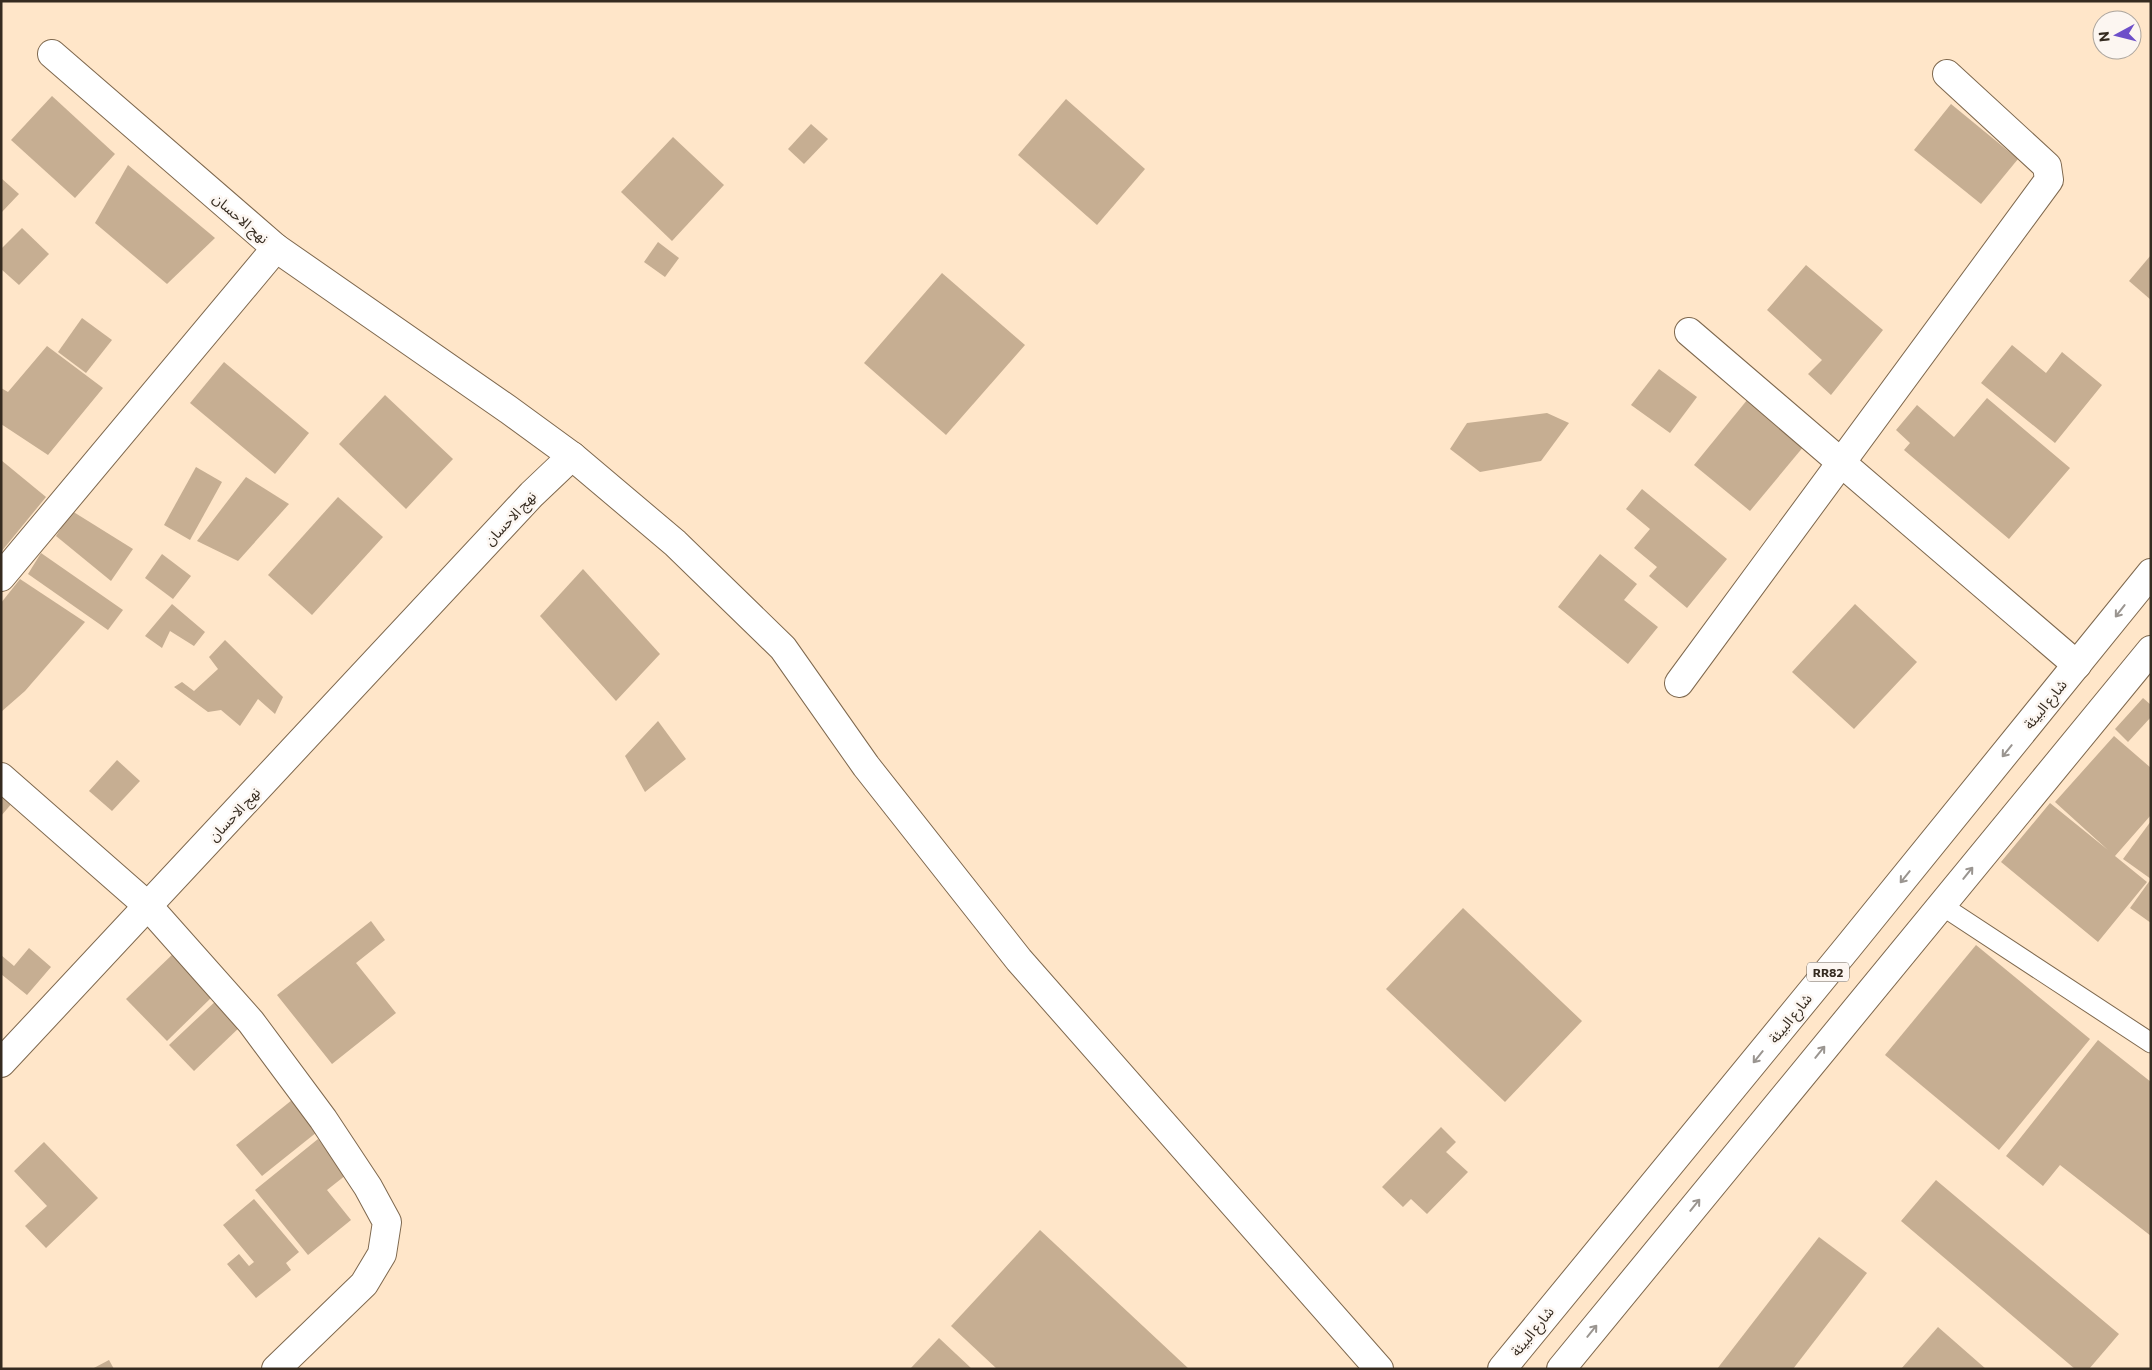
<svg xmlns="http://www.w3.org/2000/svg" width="2152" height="1370" viewBox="0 0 2152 1370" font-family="Commissioner,'Noto Sans Arabic',sans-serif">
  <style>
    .building { fill: #c6ae92 }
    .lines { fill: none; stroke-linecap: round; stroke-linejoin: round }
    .service-casing { stroke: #7e684e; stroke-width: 21 }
    .minor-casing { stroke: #7e684e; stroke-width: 30 }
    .trunk-casing { stroke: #7e684e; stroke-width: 30 }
    .service { stroke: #fff; stroke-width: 19 }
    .minor { stroke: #fff; stroke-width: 28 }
    .trunk { stroke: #fff; stroke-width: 28 }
    .oneway { stroke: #9a9590 }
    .labels { text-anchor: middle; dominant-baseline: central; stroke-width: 5; stroke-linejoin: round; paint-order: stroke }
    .shield { fill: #fcf6f1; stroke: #71685f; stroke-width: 1 }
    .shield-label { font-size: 12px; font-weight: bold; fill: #352b20 }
    .street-label { font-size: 14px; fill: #352b20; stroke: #fcf6f1 }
  </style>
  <rect width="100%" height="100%" fill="#ffe6c9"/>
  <g class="building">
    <polygon points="52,96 115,154 75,198 11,140"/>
    <polygon points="1066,99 1145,169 1097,225 1018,155"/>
    <polygon points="1951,104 2018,159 1981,204 1914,150"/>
    <polygon points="811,124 828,139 804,164 788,149"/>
    <polygon points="673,137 724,185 672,241 621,192"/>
    <polygon points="128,165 215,238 167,284 95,223"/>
    <polygon points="1,178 19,194 1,213"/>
    <polygon points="22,228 49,254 19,285 1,269 1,249"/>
    <polygon points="658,242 679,258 665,277 644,262"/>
    <polygon points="2151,255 2151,300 2129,281"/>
    <polygon points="1806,265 1883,330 1831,395 1808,374 1822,360 1767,310"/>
    <polygon points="942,273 1025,345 946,435 864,363"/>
    <polygon points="82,318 112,340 86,373 58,352"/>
    <polygon points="2012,345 2046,373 2062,352 2102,385 2055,443 1981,383"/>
    <polygon points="47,346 103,388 48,455 1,424 1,388 8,392"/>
    <polygon points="224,362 309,433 275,474 190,403"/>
    <polygon points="1659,369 1697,397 1670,433 1631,405"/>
    <polygon points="1752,394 1809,440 1750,511 1694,465"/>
    <polygon points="385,395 453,459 406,509 339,444"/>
    <polygon points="1987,398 2070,468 2009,539 1904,450 1910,443 1896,430 1917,405 1954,437"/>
    <polygon points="1547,413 1569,423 1541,461 1480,472 1450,449 1467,423"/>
    <polygon points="1,460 46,497 1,552"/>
    <polygon points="196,467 222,482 190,540 164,525"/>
    <polygon points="246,477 289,504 238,561 197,541"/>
    <polygon points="1642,489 1727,559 1687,608 1649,576 1657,567 1634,548 1650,529 1626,509"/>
    <polygon points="338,497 383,537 312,615 268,575"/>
    <polygon points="72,511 133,549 111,581 56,536"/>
    <polygon points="41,553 123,610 108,630 28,574"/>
    <polygon points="162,554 191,576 173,599 145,578"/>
    <polygon points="1600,554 1637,584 1624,600 1658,627 1628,664 1558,607"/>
    <polygon points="583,569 660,654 616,701 540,616"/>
    <polygon points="20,579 85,622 25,691 1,712 1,603"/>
    <polygon points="172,604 205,632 194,646 170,631 162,648 145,636"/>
    <polygon points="1855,604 1917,662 1854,729 1792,672"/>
    <polygon points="225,640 283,697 275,714 258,699 240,726 221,710 208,712 174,687 182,682 194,691 218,669 209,657"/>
    <polygon points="2143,698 2151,705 2151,717 2128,742 2115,729"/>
    <polygon points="658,721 686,759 645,792 625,756"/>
    <polygon points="2114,736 2151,768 2151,815 2115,856 2147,882 2098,942 2001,862 2050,803 2108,850 2055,802"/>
    <polygon points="117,760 140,781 112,811 89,791"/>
    <polygon points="1,791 13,802 1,816"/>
    <polygon points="2151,821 2151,879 2123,859"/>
    <polygon points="2151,879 2151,923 2130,908"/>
    <polygon points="1463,908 1582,1021 1505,1102 1386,989"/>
    <polygon points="371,921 385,940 356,963 396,1013 332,1064 277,995"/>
    <polygon points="1976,945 2090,1039 1999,1150 1885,1055"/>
    <polygon points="29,948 51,967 27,995 1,974 1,955 14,966"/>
    <polygon points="175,952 215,994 167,1041 126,999"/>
    <polygon points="219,998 243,1024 194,1071 169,1045"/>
    <polygon points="2098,1040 2151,1082 2151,1236 2060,1165 2043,1186 2006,1156"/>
    <polygon points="297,1096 322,1128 262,1176 236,1145"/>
    <polygon points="1441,1127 1456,1142 1446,1152 1468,1172 1427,1214 1411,1199 1403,1207 1382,1187"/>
    <polygon points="318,1139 346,1175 327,1190 351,1220 308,1255 255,1190"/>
    <polygon points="44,1142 98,1198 46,1248 25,1226 47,1206 14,1171"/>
    <polygon points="1936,1180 2119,1334 2089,1369 2075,1369 1901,1221"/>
    <polygon points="254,1199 299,1252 286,1263 291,1270 256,1298 227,1264 239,1254 249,1266 254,1262 223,1225"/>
    <polygon points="1040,1230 1189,1369 997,1369 951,1326"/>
    <polygon points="1819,1237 1867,1273 1793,1369 1717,1369"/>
    <polygon points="1938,1327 1986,1369 1901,1369"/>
    <polygon points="939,1338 972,1369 910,1369"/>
    <polygon points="109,1360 114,1369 92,1369"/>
  </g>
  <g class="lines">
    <g class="service-casing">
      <polyline id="service" points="1941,905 2151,1043"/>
    </g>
    <g class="minor-casing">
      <g id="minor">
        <polyline points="1689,332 2077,665"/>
        <polyline points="572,456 675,543 783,648 866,766 1019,960 1379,1369"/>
        <polyline points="1,577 276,248"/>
        <polyline points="1679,683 2049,180 2047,166 1947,74"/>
        <polyline points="1,777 148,906 251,1022 323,1119 368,1187 387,1222 382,1254 364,1284 276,1369"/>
        <polyline points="1,1063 532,494 572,456 509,410 276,248 52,54"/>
      </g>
    </g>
    <g class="trunk-casing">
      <g id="trunk">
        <polyline points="1502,1369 1848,947 2151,573"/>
        <polyline points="1561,1369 2151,650"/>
      </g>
    </g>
    <use href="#service" class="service"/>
    <use href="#minor" class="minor"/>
    <use href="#trunk" class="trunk"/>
  </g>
  <defs><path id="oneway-shaft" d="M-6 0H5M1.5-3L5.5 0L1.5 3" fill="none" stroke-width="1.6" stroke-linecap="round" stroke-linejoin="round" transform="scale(1.25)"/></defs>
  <g class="oneway">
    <use href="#oneway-shaft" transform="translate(2120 611) rotate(128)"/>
    <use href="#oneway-shaft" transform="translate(2007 751) rotate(129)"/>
    <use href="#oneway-shaft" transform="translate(1968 873) rotate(-51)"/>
    <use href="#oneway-shaft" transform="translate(1905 877) rotate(129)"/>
    <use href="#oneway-shaft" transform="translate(1820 1052) rotate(-51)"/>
    <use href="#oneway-shaft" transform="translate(1758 1057) rotate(129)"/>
    <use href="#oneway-shaft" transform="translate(1695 1205) rotate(-51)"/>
    <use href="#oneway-shaft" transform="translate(1592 1331) rotate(-51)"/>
  </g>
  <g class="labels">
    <rect class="shield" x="1807" y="962.5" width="42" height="19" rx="4"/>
    <g class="shield-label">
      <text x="1828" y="972">RR82</text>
    </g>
    <g class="street-label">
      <text transform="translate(241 218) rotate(41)">نهج الاحسان</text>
      <text transform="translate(510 518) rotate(-47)">نهج الاحسان</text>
      <text transform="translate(2045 704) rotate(-51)">شارع البيئة</text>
      <text transform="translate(234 814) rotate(-47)">نهج الاحسان</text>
      <text transform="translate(1790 1018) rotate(-51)">شارع البيئة</text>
      <text transform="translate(1532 1331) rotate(-51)">شارع البيئة</text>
    </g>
  </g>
  <rect width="2152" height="1370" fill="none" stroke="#352b20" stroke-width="5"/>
  <g transform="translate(2117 35) rotate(263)"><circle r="24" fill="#fcf6f1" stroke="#aca59d"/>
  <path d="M0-4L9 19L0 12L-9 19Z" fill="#6d4fc9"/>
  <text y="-8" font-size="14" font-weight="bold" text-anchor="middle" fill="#352b20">N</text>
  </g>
</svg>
